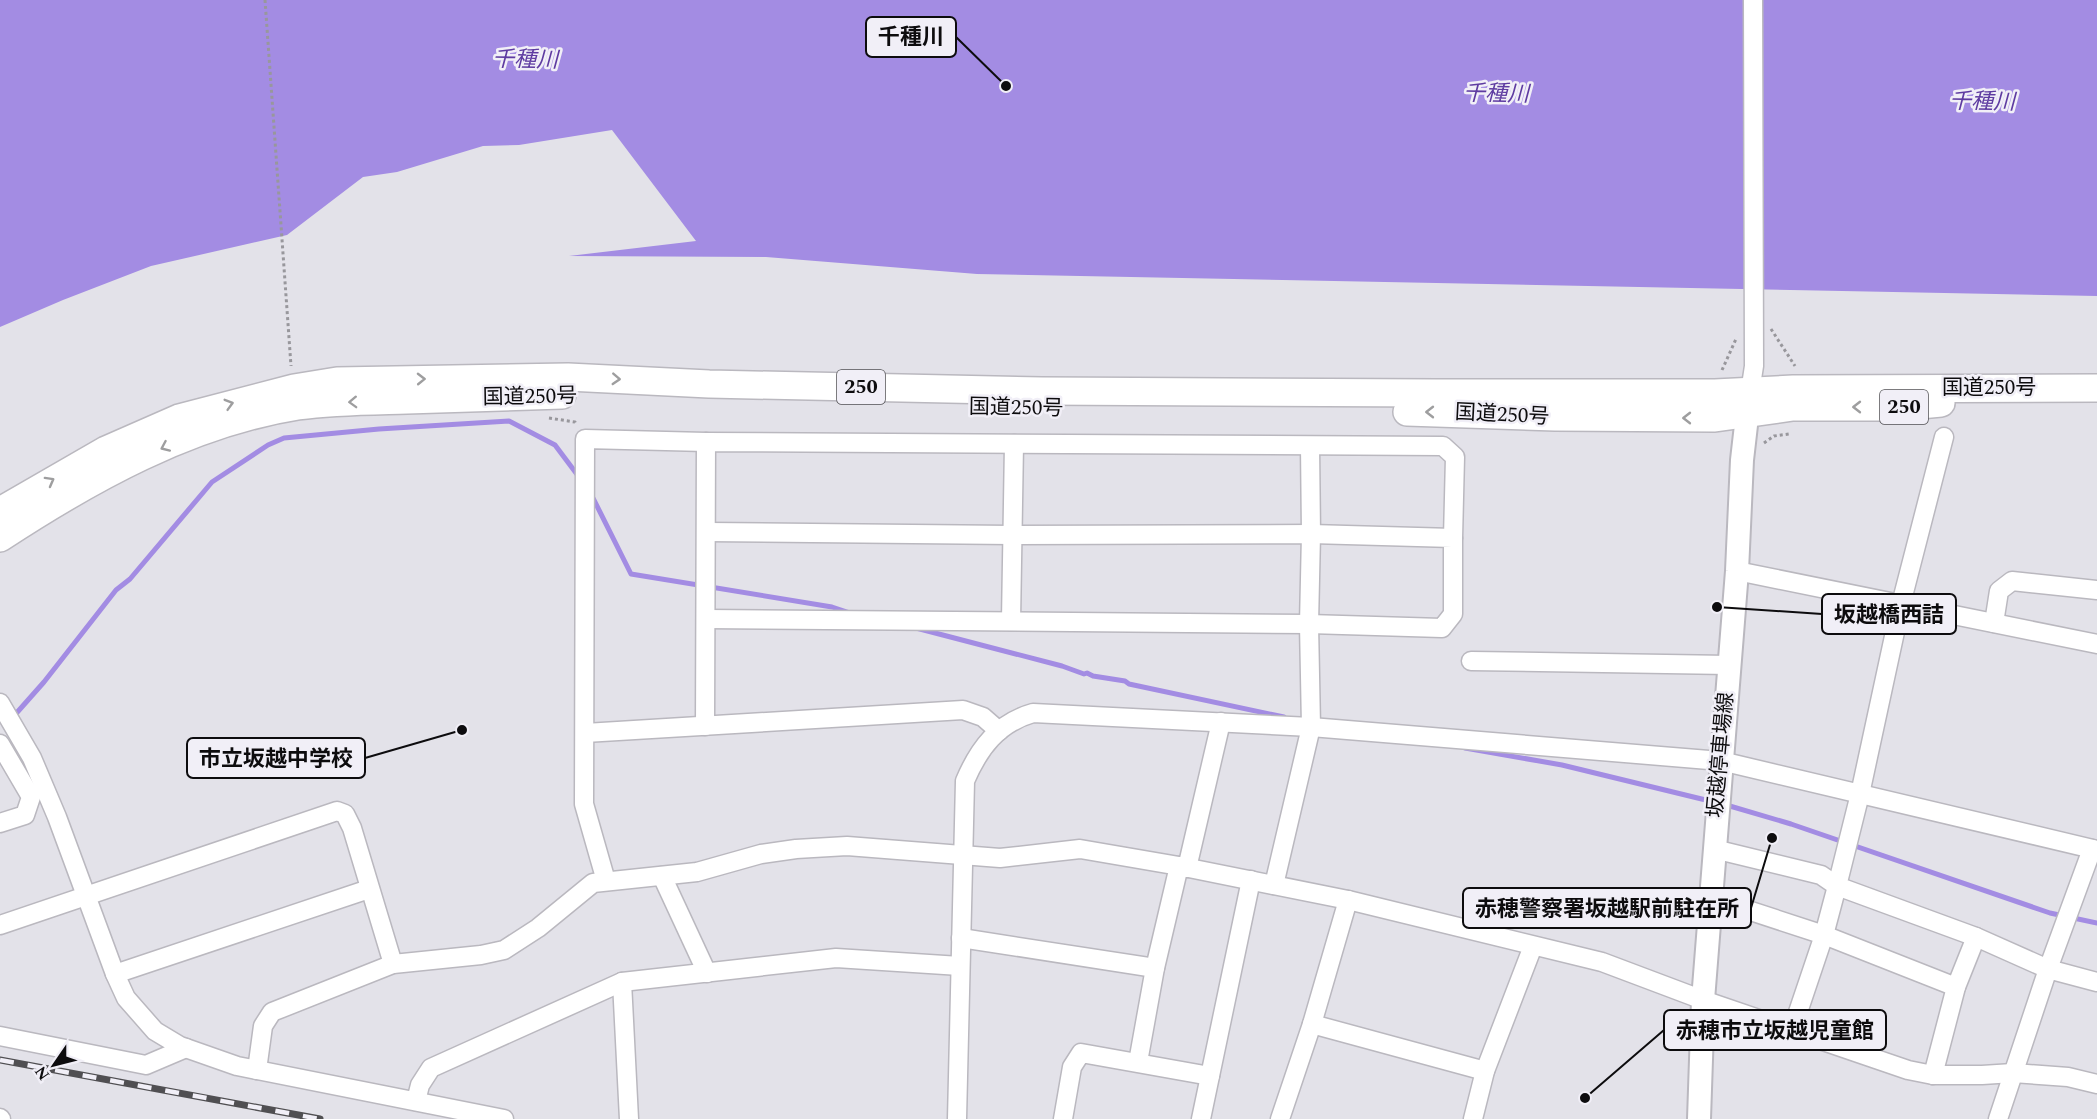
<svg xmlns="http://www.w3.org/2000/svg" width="2097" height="1119" viewBox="0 0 2097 1119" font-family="Spectral,'Noto Sans JP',serif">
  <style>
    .water { fill: #a38ce3 }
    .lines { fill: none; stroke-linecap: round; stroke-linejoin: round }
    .stream { stroke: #a38ce3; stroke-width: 5 }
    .minor-casing { stroke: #bab8bf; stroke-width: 21 }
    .major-casing { stroke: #bab8bf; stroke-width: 26 }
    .highway-casing { stroke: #bab8bf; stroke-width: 30 }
    .path { stroke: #98979c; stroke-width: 3; stroke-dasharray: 3 3; stroke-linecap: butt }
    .minor { stroke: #fff; stroke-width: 18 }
    .major { stroke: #fff; stroke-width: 22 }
    .highway { stroke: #fff; stroke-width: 27 }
    .rail-casing { stroke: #504f52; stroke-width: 7 }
    .rail { stroke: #f1eff7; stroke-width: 4.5; stroke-dasharray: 14; stroke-linecap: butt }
    .oneway { stroke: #9e9e9f }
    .labels { text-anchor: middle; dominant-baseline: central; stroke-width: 5; stroke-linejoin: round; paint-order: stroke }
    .shield { fill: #f1eff7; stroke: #515054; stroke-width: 1.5 }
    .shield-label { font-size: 20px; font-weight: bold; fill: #0d0c0e }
    .street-label { font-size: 21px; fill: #0d0c0e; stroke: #f1eff7 }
    .water-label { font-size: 22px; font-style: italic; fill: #5e3ba1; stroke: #f1eff7 }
    .leader { fill: none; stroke: #0d0c0e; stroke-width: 2 }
    .callout-dot { fill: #0d0c0e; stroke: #f1eff7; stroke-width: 2 }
    .callout { fill: #f1eff7; stroke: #0d0c0e; stroke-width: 2 }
    .callout-label { font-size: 22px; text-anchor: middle; font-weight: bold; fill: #0d0c0e }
  </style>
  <rect width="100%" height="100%" fill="#e3e2e9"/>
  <polygon class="water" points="0,0 2097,0 2097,296 977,274 766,257 569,256 696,241 612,130 519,145 483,146 397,172 363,177 287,235 151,266 63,300 0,327"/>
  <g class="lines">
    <g class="stream">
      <polyline points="591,494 631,574 832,607 850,613"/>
      <polyline points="916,628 1062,666 1084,674 1087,673 1093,676 1125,681 1129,684 1284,717"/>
      <polyline points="13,717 44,682 116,590 130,579 212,482 268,445 284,438 379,429 509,421 555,445 579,477"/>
      <polyline points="1465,748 1562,765 1714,802"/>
      <polyline points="1723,804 1791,824 2050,913 2097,923"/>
    </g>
    <g class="minor-casing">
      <g id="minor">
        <polyline points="1750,392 1754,366 1753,0"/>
        <polyline points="1944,437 1901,604 1860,794 1837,886 1976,937 2048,969 1998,1119"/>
        <polyline points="1737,571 2097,644"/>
        <polyline points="706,619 1309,624 1442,628 1453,614 1453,538 1311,534 1012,535 707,532"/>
        <polyline points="1011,621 1014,444"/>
        <polyline points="1994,623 1999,591 2012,581 2097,590"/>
        <polyline points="1471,661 1729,665"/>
        <polyline points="0,703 32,758 57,817 115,974 126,998 155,1031 180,1046 237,1066 504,1119"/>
        <polyline points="705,726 706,442 1443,446 1455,457 1453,538"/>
        <polyline points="585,733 963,710 983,717 999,731"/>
        <polyline points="0,744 31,797 25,815 0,823"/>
        <polyline points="1714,849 1821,875 1837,886 1824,935 1792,1030"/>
        <polyline points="2092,849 2048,969 2097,982"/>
        <polyline points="1187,868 1221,722"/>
        <polyline points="662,876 707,973"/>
        <polyline points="606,881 584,804 585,439 706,442"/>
        <polyline points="1274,885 1311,727 1309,624 1311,534 1310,446"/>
        <polyline points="1711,898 1824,935 1956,987"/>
        <polyline points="0,925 337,811 345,814 352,828 393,964"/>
        <polyline points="961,938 1155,968"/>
        <polyline points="115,974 369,889"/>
        <polyline points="622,982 629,1119"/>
        <polyline points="1312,1024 1485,1071"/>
        <polyline points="0,1036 146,1065 186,1048"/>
        <polyline points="1138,1062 1155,968 1179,866"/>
        <polyline points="257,1070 263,1026 272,1012 393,964 481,955 504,950 538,928 593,883 697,872 761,854 796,849 847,846 1000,858 1080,849 1179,866 1348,900 1602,962 1703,1000 1908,1070 1933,1075 1982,1075 2013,1073 2068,1077 2097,1084"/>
        <polyline points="1933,1075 1956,987 1976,937"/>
        <polyline points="416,1101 420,1085 431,1068 622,982 836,958 960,966"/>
        <polyline points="0,1118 1,1119"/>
        <path d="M957,1119L965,781C979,748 998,723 1033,713L1311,727L1721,761L2097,850"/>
        <polyline points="1063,1119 1072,1067 1081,1053 1210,1076"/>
        <polyline points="1201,1119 1251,880"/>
        <polyline points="1280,1119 1312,1024 1348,900"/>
        <polyline points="1473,1119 1485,1071 1533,946"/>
      </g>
    </g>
    <g class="major-casing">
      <polyline id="major" points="1699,1119 1703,1000 1737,571 1742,460 1749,399"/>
    </g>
    <g class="highway-casing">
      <g id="highway">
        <polyline points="1407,412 1555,417 1715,418 1793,407 1899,407 1941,403"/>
        <polyline points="0,511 106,450 179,418 294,388 337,381 568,377 709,384 1042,391 1437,393 1715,393 1793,389 2097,388"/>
        <path d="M0,538C90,479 190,423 298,406C334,401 371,401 407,400C459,398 511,397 562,395"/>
      </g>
    </g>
    <g class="path">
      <polyline points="265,0 291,366"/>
      <polyline points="1771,329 1795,366"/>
      <polyline points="1722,370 1736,339"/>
      <polyline points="549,418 575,422 576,424"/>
      <polyline points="1764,443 1774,436 1789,434"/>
    </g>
    <use href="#minor" class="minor"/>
    <use href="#major" class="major"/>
    <use href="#highway" class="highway"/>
    <g class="rail-casing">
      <polyline id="rail" points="0,1060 320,1119"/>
    </g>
    <use href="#rail" class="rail"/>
  </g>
  <defs><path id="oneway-chevron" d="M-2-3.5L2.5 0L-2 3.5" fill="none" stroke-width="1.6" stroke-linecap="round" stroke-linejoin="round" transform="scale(1.5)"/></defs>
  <g class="oneway">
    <use href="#oneway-chevron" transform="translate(421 379) rotate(-1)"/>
    <use href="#oneway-chevron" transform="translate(616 379) rotate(3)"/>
    <use href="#oneway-chevron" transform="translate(353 402) rotate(178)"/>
    <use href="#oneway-chevron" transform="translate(229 404) rotate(-16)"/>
    <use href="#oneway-chevron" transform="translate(1857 407) rotate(-180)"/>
    <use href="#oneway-chevron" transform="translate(1430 412) rotate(-180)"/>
    <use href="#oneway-chevron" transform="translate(1687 418) rotate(-180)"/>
    <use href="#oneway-chevron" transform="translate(165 447) rotate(156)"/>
    <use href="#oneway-chevron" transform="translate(50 481) rotate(-29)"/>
  </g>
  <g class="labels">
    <g class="shield">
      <rect x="837" y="370" width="48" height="34" rx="4.5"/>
      <rect x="1880" y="390" width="48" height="34" rx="4.5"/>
    </g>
    <g class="shield-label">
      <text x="861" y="387">250</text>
      <text x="1904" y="407">250</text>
    </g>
    <g class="street-label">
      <text x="1989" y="388">国道250号</text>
      <text transform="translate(530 397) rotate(-1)">国道250号</text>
      <text transform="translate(1016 408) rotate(1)">国道250号</text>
      <text transform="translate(1502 415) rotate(3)">国道250号</text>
      <text transform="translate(1721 755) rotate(-85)">坂越停車場線</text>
    </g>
    <g class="water-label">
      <text transform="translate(525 60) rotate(1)">千種川</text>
      <text transform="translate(1496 94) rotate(1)">千種川</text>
      <text transform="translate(1982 102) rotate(1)">千種川</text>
    </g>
  </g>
  <path class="leader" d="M1006 86L956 37M1717 607L1822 614M462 730L365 758M1772 838L1751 908M1585 1098L1664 1030"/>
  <g class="callout-dot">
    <circle cx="1006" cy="86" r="6"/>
    <circle cx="1717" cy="607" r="6"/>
    <circle cx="462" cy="730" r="6"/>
    <circle cx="1772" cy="838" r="6"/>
    <circle cx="1585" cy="1098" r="6"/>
  </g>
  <g class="callout">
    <rect x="866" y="17" width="90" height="40" rx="6"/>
    <rect x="1822" y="594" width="134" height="40" rx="6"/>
    <rect x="187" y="738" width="178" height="40" rx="6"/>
    <rect x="1463" y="888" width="288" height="40" rx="6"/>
    <rect x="1664" y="1010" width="222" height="40" rx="6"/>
  </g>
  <g class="callout-label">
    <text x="911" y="44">千種川</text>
    <text x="1889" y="622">坂越橋西詰</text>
    <text x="276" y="766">市立坂越中学校</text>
    <text x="1607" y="916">赤穂警察署坂越駅前駐在所</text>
    <text x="1775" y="1038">赤穂市立坂越児童館</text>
  </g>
  <g transform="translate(54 1065) rotate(235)" stroke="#f1eff7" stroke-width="4.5" paint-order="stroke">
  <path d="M0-4.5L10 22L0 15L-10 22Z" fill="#0d0c0e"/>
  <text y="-9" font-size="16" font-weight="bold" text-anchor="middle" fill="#0d0c0e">N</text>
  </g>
</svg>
